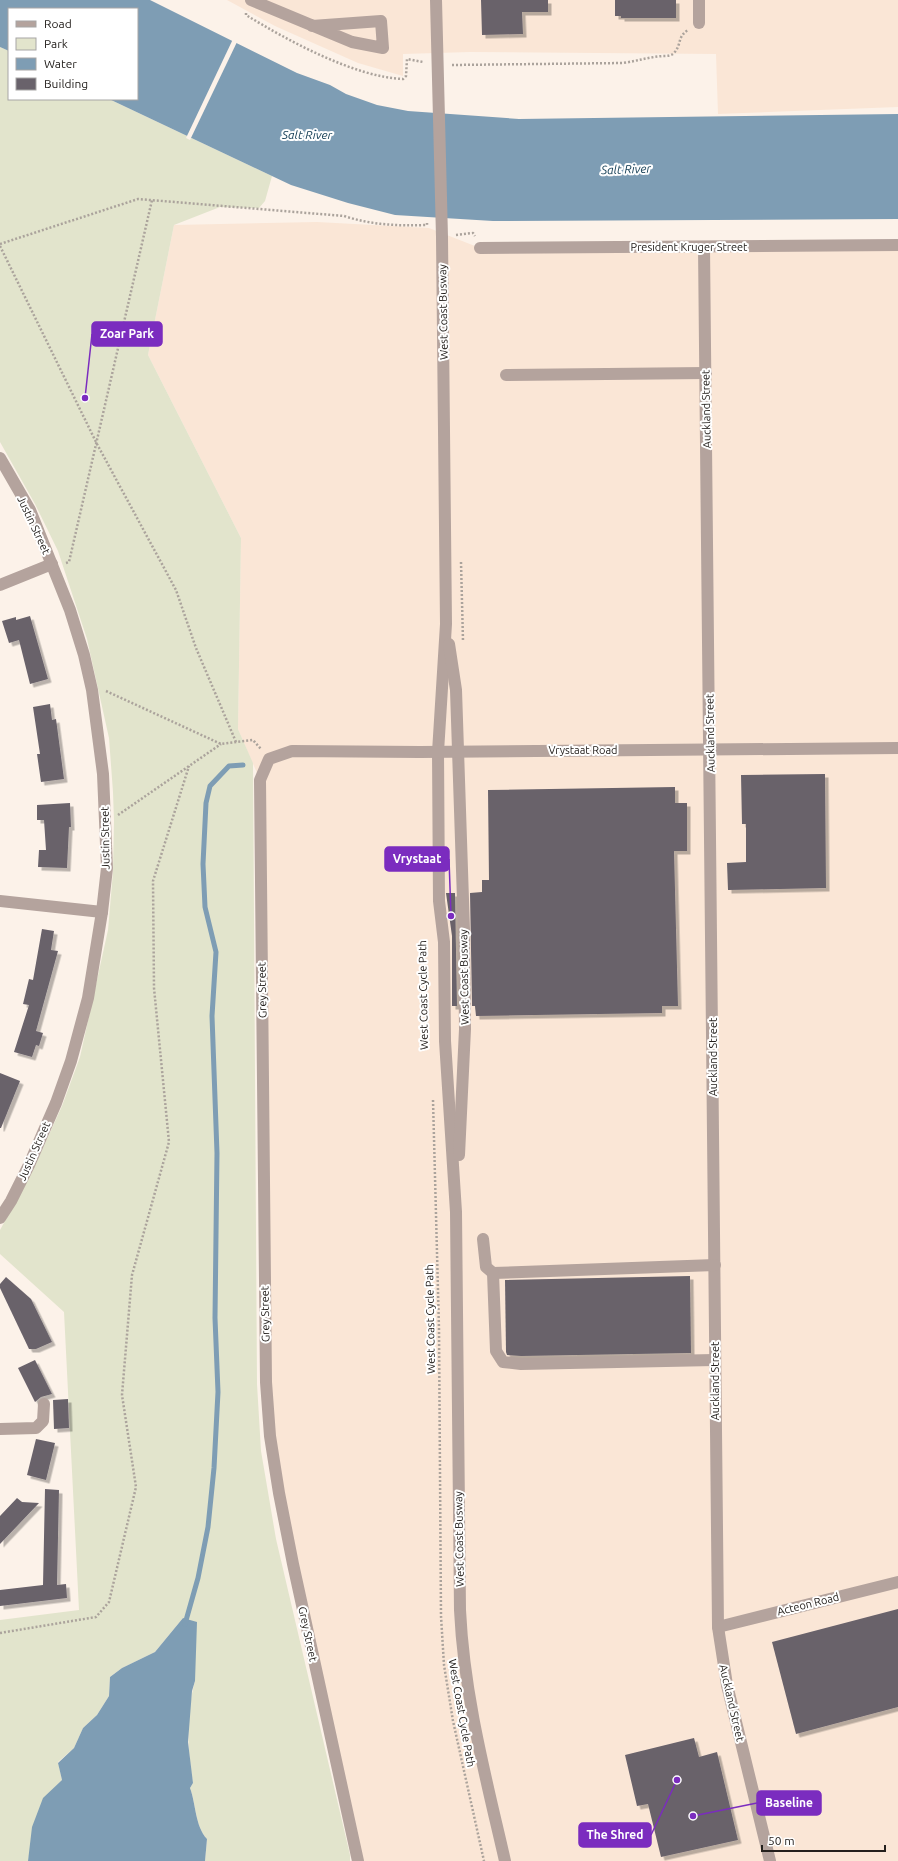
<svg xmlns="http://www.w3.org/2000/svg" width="898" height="1861" viewBox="0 0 898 1861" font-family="Ubuntu,sans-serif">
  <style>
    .industrial { fill: #fae6d6 }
    .green { fill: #e2e4cc }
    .water { fill: #7e9db4 }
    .pier { fill: #fcf2e9 }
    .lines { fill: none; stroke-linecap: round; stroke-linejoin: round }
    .stream { stroke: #7e9db4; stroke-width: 5 }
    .building { fill: #69626b; filter: url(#shadow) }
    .path { stroke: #aba39c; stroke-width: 2.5; stroke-dasharray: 2 2; stroke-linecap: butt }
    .minor { stroke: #b4a39d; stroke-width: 12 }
    .labels { text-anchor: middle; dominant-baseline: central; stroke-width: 4; stroke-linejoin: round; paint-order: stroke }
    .street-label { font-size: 11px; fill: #24201d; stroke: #fff }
    .water-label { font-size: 12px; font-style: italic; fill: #0e3951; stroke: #fff }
    .leader { fill: none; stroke: #7b2cbf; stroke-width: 1.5 }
    .callout-dot { fill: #7b2cbf; stroke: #fff; stroke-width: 1.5 }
    .callout { fill: #7b2cbf; stroke: #7b2cbf; stroke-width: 1.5 }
    .callout-label { font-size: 12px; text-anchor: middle; font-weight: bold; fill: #fff }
  </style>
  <defs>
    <filter id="shadow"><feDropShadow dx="3.5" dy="3.5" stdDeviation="0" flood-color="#0004"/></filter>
  </defs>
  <rect width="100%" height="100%" fill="#fcf2e9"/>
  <g class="industrial">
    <polygon points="227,0 898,0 898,107 718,114 716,54 470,52 403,54 403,76 358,63 275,26"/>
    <polygon points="317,222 429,228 480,248 898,245 898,1861 358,1861 270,1436 260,780 238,729 241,538 148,355 174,225"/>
  </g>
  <path class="green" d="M0,47L9,51V99H109L272,176L265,201L259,208L220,207L174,225L148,355L241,538L238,729L253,763L257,1384L261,1451L276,1539L350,1855V1861H205L207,1839C195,1826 196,1804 190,1788L193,1783C187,1751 186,1713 195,1681L183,1618L155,1652L122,1668L110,1677L109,1696L97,1715L83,1728L74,1748L58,1762L62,1780L53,1789L30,1851L28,1861H0V1620L79,1610L64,1312L0,1254V1230L32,1172L62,1106L80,1057L108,930L113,872L114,821L113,792L109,738L87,639L58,551L35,504L0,442Z"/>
  <g class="water">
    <polygon points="0,0 150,0 297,73 330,85 346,94 377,105 408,111 519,119 898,114 898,219 493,221 395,215 348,203 291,185 109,99 137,99 137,9 9,9 9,51 0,47"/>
    <path d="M183,1618L197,1622L195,1681L192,1691L188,1742L193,1783L190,1788C196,1804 195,1826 207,1839L205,1861H28L32,1827L43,1798L62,1780L58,1763L74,1748L83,1728L97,1715L109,1696L110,1677L122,1668L155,1652Z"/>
  </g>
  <polygon class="pier" points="233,39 237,42 190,140 186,138"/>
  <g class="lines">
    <polyline class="stream" points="185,1624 198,1578 208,1527 214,1468 218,1392 215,1318 217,1153 212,1016 216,952 205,907 203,864 206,803 210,786 229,766 243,765"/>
  </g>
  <g class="building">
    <polygon points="481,0 548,0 548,12 522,12 523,34 482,35"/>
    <polygon points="615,0 676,0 676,18 621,18 621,16 615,16"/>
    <polygon points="30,616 48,679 30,684 19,640 9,643 2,621 16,617 16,620"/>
    <polygon points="50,704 52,720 56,719 64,779 41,782 37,754 40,754 33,707"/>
    <polygon points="825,774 826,888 728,890 727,863 746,862 746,824 742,824 741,775"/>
    <polygon points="675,787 675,803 687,803 687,851 674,851 678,1006 662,1006 662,1013 476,1016 475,1006 472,1006 470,893 482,892 482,880 489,880 488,790"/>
    <polygon points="70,803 71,827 69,827 67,868 38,867 39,850 46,850 44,820 37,820 37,805"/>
    <polygon points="446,893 455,893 457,1006 452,1006 452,936"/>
    <polygon points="42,929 54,931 51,950 58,951 36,1031 43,1033 39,1046 36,1045 32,1057 14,1052 29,1005 23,1004 29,979 33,980"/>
    <polygon points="0,1073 20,1081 1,1128 0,1128"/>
    <polygon points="690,1276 691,1353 521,1356 507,1355 506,1352 505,1280"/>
    <polygon points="6,1277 31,1299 52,1342 36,1349 29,1349 0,1288 0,1284"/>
    <polygon points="35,1360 52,1394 41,1397 35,1402 18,1368"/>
    <polygon points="68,1399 69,1428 54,1429 53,1400"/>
    <polygon points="36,1439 55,1443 46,1480 27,1475"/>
    <polygon points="45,1489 59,1490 57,1585 66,1584 67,1598 0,1606 0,1590 43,1585"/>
    <polygon points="17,1498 22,1502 39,1503 0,1544 0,1516"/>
    <polygon points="898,1609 898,1707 796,1734 772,1642"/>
    <polygon points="694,1738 699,1757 717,1752 738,1840 661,1857 648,1804 637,1806 625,1755"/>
  </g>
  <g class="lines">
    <g class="path">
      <path d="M246,13V15C287,40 354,77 403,79L406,76L407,59L423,62"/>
      <path d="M452,65L623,63C637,61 649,57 663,56C667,56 671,56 674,53C682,44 677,37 688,30"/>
      <polyline points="456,235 473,233 475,236"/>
      <path d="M0,244L138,199L344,216C372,225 397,226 427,225V223"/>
      <polyline points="0,246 97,444 176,590 196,648 236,742"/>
      <polyline points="461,562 463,641"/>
      <polyline points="66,563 69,562 152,200"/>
      <polyline points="106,691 221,744 253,740 261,749"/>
      <polyline points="118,815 221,744"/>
      <polyline points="433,1100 439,1329 441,1616 444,1665 453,1721 484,1861"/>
      <polyline points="0,1633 96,1617 109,1602 136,1487 122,1395 132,1275 169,1142 154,988 153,881 189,766"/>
    </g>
    <g class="minor">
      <polyline points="251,0 352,42 383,48 381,21 312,26"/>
      <path d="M436,0L442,237L446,624L438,752L439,901L444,942L445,1041L456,1212L460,1610C464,1696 486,1778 505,1861"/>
      <polyline points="699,23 699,0"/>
      <polyline points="704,247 718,1627 727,1685 770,1861"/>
      <polyline points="480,248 898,245"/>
      <polyline points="506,375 706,373"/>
      <polyline points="0,458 30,510 70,610 84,655 92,690 103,774 107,868 102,912 88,998 71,1061 56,1103 29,1165 11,1201 0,1218"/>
      <polyline points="0,585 52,564"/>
      <polyline points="449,644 456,690 464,930 465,1029 459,1155"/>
      <polyline points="0,901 102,912"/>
      <polyline points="483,1239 486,1267 493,1273 715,1265"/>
      <polyline points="493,1273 496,1351 503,1362 521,1364 714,1360"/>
      <polyline points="0,1429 36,1428 43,1421 44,1404"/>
      <polyline points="718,1627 898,1582"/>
      <polyline points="358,1861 293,1564 279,1493 270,1436 266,1382 260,780 269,759 292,751 420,752 898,748"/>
    </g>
  </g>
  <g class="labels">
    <g class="street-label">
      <text x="689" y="247">President Kruger Street</text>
      <text transform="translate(443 312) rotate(-91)">West Coast Busway</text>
      <text transform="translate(706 409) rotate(-91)">Auckland Street</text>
      <text transform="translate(34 525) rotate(65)">Justin Street</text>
      <text transform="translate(710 733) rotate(-91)">Auckland Street</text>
      <text x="583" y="750">Vrystaat Road</text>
      <text transform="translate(105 838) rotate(-91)">Justin Street</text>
      <text transform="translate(464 977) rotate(-91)">West Coast Busway</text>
      <text transform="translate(262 990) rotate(-91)">Grey Street</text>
      <text transform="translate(423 995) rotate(-91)">West Coast Cycle Path</text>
      <text transform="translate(713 1057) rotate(-90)">Auckland Street</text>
      <text transform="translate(34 1151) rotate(-66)">Justin Street</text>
      <text transform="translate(265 1314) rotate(-91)">Grey Street</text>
      <text transform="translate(430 1319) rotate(-91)">West Coast Cycle Path</text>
      <text transform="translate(715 1381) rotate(-90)">Auckland Street</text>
      <text transform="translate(459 1539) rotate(-91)">West Coast Busway</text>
      <text transform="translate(808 1604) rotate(-14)">Acteon Road</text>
      <text transform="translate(308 1634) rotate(78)">Grey Street</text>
      <text transform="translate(732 1703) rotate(77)">Auckland Street</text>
      <text transform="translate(462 1713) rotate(80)">West Coast Cycle Path</text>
    </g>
    <g class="water-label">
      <text x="307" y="134">Salt River</text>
      <text transform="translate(626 169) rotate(-2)">Salt River</text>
    </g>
  </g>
  <path class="leader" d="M85 398L92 334M451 916L449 859M693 1816L757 1803M677 1780L651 1835"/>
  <g class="callout-dot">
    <circle cx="85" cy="398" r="4"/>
    <circle cx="451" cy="916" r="4"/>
    <circle cx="693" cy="1816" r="4"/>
    <circle cx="677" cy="1780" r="4"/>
  </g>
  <g class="callout">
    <rect x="92" y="322" width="70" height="24" rx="4"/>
    <rect x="385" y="847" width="64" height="24" rx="4"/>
    <rect x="757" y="1791" width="64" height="24" rx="4"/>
    <rect x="579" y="1823" width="72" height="24" rx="4"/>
  </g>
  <g class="callout-label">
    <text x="127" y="338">Zoar Park</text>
    <text x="417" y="863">Vrystaat</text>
    <text x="789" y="1807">Baseline</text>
    <text x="615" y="1839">The Shred</text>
  </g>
  <rect x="8" y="8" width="130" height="92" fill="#ffffff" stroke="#a7a6a5"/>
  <rect x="16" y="21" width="20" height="6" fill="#b4a39d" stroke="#a7a6a5"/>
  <text x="44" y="28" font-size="12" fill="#24201d">Road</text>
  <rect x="16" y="38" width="20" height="12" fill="#e2e4cc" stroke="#a7a6a5"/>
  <text x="44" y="48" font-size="12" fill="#24201d">Park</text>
  <rect x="16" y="58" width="20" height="12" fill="#7e9db4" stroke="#a7a6a5"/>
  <text x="44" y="68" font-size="12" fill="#24201d">Water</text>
  <rect x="16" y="78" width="20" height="12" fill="#69626b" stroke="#a7a6a5"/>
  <text x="44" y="88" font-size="12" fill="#24201d">Building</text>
  <path d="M762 1845v6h123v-6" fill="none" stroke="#24201d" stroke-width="2"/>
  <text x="768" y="1845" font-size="12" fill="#24201d" stroke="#ffffff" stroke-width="3" paint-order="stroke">50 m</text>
</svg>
